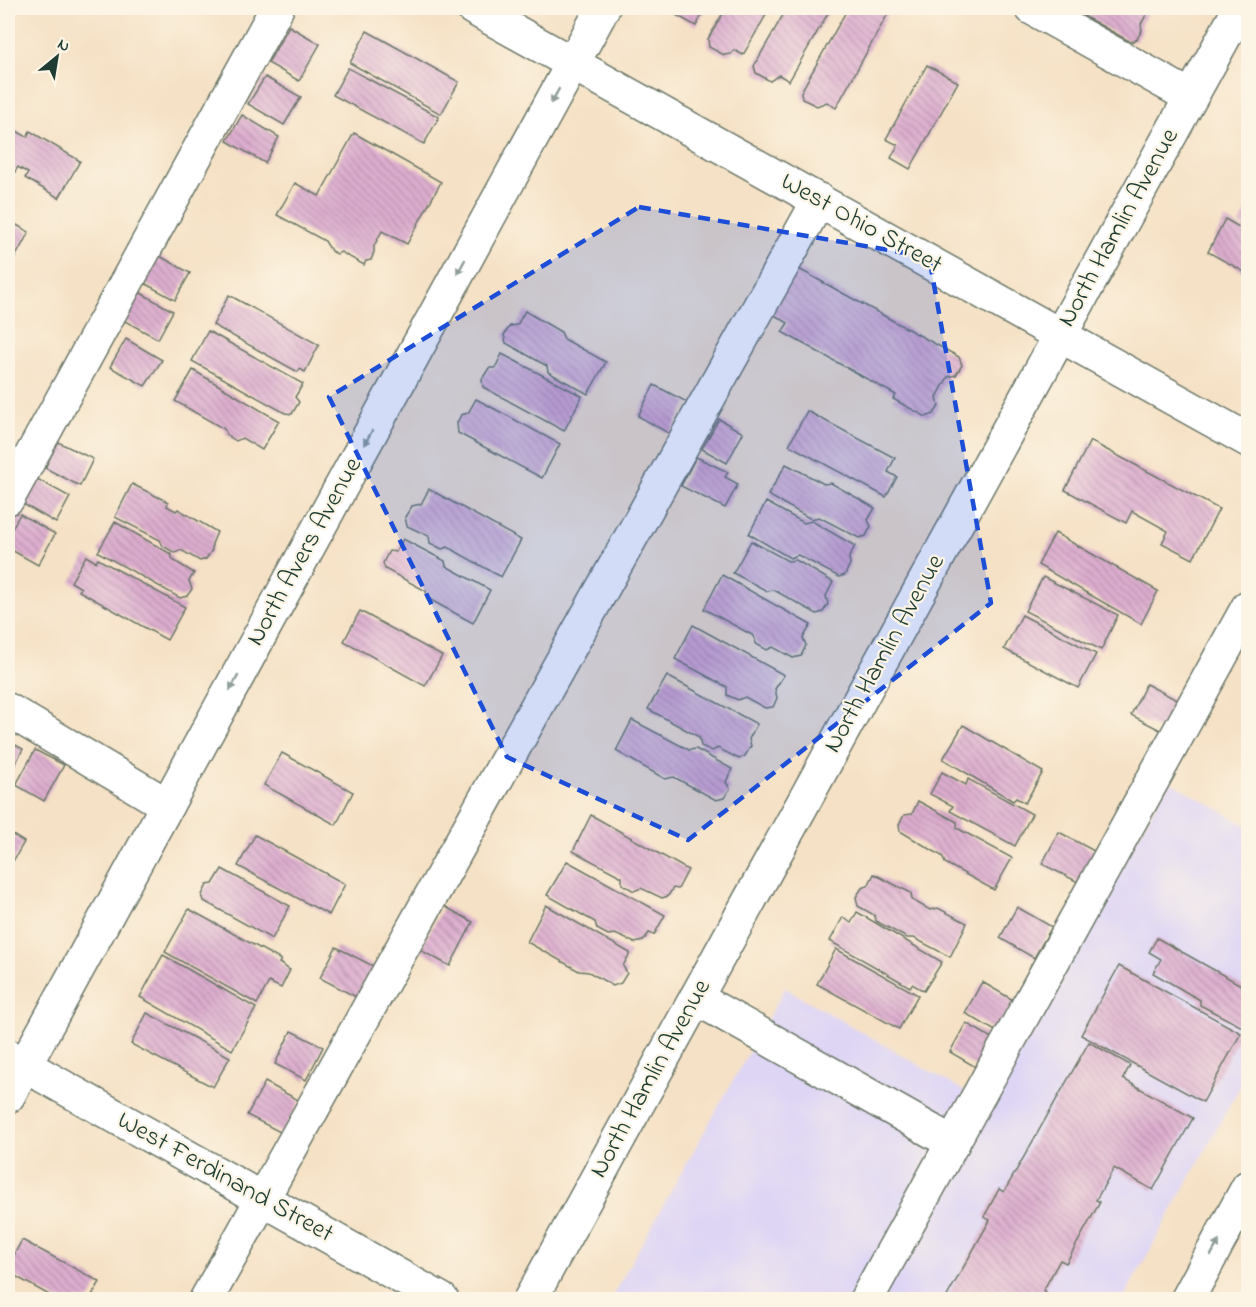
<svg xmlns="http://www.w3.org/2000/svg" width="1256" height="1307" viewBox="0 0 1256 1307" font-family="'Indie Flower',sans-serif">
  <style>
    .built { fill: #ded5f5 }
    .building { fill: url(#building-back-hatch) }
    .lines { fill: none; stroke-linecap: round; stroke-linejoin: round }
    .minor-casing { stroke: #6a7667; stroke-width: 36 }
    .minor { stroke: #fff; stroke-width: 33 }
    .oneway { fill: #8f9e9a }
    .marked { fill: #1d4ed8; fill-opacity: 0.2; stroke: #1d4ed8; stroke-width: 4.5; stroke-dasharray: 12 8; stroke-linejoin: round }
    .labels { text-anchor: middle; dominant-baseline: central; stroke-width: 4.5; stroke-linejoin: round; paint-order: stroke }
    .street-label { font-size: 26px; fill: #1f3d34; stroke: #fcf5e5 }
  </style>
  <defs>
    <pattern id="building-back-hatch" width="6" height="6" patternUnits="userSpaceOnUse" patternTransform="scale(1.5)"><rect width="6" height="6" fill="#ddadcf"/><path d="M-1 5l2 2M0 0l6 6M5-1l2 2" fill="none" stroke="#b38ea9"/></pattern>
  </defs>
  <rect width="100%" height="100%" fill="#fcf5e5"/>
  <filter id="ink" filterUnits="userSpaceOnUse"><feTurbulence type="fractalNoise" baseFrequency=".0167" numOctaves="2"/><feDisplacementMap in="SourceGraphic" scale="12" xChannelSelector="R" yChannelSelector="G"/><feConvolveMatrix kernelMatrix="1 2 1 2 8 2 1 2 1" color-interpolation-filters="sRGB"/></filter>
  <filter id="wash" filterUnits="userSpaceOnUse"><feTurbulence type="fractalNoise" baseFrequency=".008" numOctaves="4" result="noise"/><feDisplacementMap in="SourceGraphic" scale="24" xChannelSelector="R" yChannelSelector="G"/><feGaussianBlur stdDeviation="1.35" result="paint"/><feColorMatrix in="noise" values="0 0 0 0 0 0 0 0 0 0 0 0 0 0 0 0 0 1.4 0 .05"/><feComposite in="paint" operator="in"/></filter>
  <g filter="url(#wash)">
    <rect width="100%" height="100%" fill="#f5e1c5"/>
    <polygon class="built" points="1169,781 1248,826 1248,1072 1123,1299 610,1300 785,988 990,1106"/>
    <g id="blocks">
      <g class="building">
        <polygon points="669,8 706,8 696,26 667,10"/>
        <polygon points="726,8 770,8 743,55 734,50 731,54 724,55 709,47 708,39"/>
        <polygon points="787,8 831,8 789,81 779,75 770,81 756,73 754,66"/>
        <polygon points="848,8 891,8 836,108 827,102 817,106 802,99 801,92"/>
        <polygon points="1069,8 1140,8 1148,12 1141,24 1142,30 1137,39 1131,42"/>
        <polygon points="289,26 320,44 299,81 268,63"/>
        <polygon points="367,31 459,82 441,114 350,63"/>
        <polygon points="927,65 958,82 910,169 891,158 898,145 886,139"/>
        <polygon points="348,68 439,117 424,144 333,95"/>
        <polygon points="265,77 301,97 284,125 248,104"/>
        <polygon points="242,115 279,137 265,163 227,141"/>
        <polygon points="8,126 27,137 30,131 80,161 59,198 25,178 28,173 18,167 15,172 8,168"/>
        <polygon points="354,133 441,182 407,244 382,231 374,246 374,252 371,260 366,261 364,265 341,252 337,254 331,251 325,241 277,215 295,183 319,196"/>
        <polygon points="1248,207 1248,229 1240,224"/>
        <polygon points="1225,219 1248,232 1248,274 1208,252"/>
        <polygon points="8,220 29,232 12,263 8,261"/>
        <polygon points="158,255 190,273 175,300 144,283"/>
        <polygon points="797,268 959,357 962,365 956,375 948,377 937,397 939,406 934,414 926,417 893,399 896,395 782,332 788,323 771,313"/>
        <polygon points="8,292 14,296 8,307"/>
        <polygon points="139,292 173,311 158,339 123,320"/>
        <polygon points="229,295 319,345 305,372 300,369 298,372 213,325"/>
        <polygon points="525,311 561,332 564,339 606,362 588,394 548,372 547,366 506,343 504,335 510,326 517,325"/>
        <polygon points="208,331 303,384 295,397 299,402 292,414 285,413 192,361"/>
        <polygon points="126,339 162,360 145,386 110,367"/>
        <polygon points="502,354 582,396 564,431 483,387 482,379 489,368 495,368"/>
        <polygon points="193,370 279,421 262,450 242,438 236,441 227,435 224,429 175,401"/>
        <polygon points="654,385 687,402 670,434 638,416"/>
        <polygon points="476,399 560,444 542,478 458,433 457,423 461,415 468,413"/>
        <polygon points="807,411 895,458 888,472 897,477 886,497 789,445"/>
        <polygon points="719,419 743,433 727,463 702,449"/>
        <polygon points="1090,441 1219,509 1193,559 1162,543 1168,531 1132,511 1126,523 1065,490"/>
        <polygon points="58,442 93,459 80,486 45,468"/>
        <polygon points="696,457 728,472 725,477 738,484 725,508 681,486"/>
        <polygon points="786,464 824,484 831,483 875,508 868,520 871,526 866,536 859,538 819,517 811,519 768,495"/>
        <polygon points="37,479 70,497 56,523 23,504"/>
        <polygon points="132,484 168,502 167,506 176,511 178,509 217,532 212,544 212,550 206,559 200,561 181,550 175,553 163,546 160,540 115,517"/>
        <polygon points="429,489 521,540 501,577 448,547 442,549 430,543 429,536 407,526 405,517 412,506 421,504"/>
        <polygon points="766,502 804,523 812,521 855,546 849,557 850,564 845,575 839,577 798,555 790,558 749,534"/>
        <polygon points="20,514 55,534 38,565 8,548 8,536"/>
        <polygon points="115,522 171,554 173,560 194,573 189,581 192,589 187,596 180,598 98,552"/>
        <polygon points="1055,533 1158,591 1141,624 1038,565"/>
        <polygon points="403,539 445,561 446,566 490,590 473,623 427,598 426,591 385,569 383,563 389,551 396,552"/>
        <polygon points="751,541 788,561 796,560 833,582 826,596 828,604 823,612 817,614 774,590 767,591 733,573"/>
        <polygon points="86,556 96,562 98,559 185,607 167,640 79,591 81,588 71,582"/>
        <polygon points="722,575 811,625 803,638 806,645 801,656 793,658 773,647 767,650 756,644 754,636 704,609"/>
        <polygon points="1043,577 1118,615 1101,650 1025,611"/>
        <polygon points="360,611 442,656 425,686 344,641"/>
        <polygon points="1022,615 1096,654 1078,688 1004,649"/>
        <polygon points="693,625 784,675 775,689 777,698 773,707 765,708 745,697 738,700 727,695 727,687 675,659"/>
        <polygon points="667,676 757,724 749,739 751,746 745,756 739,759 718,748 712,751 701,746 699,737 648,709"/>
        <polygon points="1146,684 1179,701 1164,732 1131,715"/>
        <polygon points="632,720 689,750 696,749 732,769 726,782 730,789 724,798 716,800 674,777 665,779 616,751"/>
        <polygon points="963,725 1043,772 1025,803 1016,798 1013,801 943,759"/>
        <polygon points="8,741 23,749 8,778"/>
        <polygon points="35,750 64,765 44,801 16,785"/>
        <polygon points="282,753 353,792 336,825 264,785"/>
        <polygon points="942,772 966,785 968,779 1032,814 1015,846 950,811 953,806 930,794"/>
        <polygon points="918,801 957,822 957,828 1012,858 994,890 945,863 942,856 900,831 899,825 904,815 912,814"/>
        <polygon points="591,815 688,870 678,889 673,888 668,896 662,898 641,888 634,891 622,884 622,877 573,851"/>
        <polygon points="8,832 24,842 8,870"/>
        <polygon points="1059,832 1096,852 1080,883 1042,864"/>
        <polygon points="255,835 345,884 329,915 238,866"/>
        <polygon points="567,861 665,915 654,935 649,933 643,941 635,943 615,934 608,935 597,929 595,922 547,895"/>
        <polygon points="222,869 290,906 272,939 204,901 202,895 207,885 213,884"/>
        <polygon points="874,874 911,893 912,900 930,910 938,908 967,923 950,957 914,938 907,938 876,921 874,915 858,906 856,897 862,888 868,886"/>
        <polygon points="546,905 630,953 623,966 627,973 621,983 613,986 589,972 579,971 527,942"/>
        <polygon points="444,906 473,922 450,966 420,950"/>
        <polygon points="1017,907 1052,927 1034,958 1000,938"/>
        <polygon points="189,909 281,960 279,963 290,970 281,988 269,982 257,1004 165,952"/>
        <polygon points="857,912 942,962 924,991 912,984 910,987 830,941 843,917 851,923"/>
        <polygon points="1157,938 1248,989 1248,1024 1246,1029 1200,1005 1200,1000 1153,973 1161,959 1149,952"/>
        <polygon points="336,947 375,967 358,998 320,978"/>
        <polygon points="836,949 918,995 899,1029 817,984"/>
        <polygon points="163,955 256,1008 232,1050 140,997"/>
        <polygon points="1119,966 1241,1033 1203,1102 1081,1035"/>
        <polygon points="982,982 1015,1001 997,1032 965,1013"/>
        <polygon points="147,1013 230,1057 213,1087 131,1044"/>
        <polygon points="966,1023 995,1040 979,1069 950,1052"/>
        <polygon points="291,1031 323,1047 306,1080 275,1064"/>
        <polygon points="1089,1042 1130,1065 1123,1079 1193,1118 1153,1190 1114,1168 1096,1200 1100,1202 1066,1263 1060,1260 1043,1291 1059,1300 945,1300 990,1220 984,1217 999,1189 1004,1192"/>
        <polygon points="265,1082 300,1101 282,1133 247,1115"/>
        <polygon points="22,1240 100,1282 89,1300 58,1300 8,1272 8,1266"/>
      </g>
    </g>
  </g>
  <g filter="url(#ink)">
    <use href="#blocks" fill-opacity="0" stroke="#6a7667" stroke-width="1.5"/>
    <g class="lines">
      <g class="minor-casing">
        <g id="minor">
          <polyline points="473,8 1248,440"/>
          <polyline points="1032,8 1191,97"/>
          <polyline points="8,498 277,8"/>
          <polyline points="8,710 167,805"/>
          <polyline points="696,998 953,1143"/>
          <polyline points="8,1056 442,1300"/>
          <polyline points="8,1096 603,8"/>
          <polyline points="206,1300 819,200"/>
          <polyline points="530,1300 1240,8"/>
          <polyline points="866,1300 1248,607"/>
          <polyline points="1187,1300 1248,1187"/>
        </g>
      </g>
      <use href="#minor" class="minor"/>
    </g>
    <defs><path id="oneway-solid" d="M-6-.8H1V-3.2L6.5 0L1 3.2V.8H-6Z" transform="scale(1.5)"/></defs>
    <g class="oneway">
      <use href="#oneway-solid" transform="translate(555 96) rotate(119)"/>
      <use href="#oneway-solid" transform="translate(461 267) rotate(119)"/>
      <use href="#oneway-solid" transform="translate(368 438) rotate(119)"/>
      <use href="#oneway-solid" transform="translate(234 683) rotate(119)"/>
      <use href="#oneway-solid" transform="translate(1215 1248) rotate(-61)"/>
    </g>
  </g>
  <path class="marked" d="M639,207L929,257L991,603L688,840L507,757L329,397Z"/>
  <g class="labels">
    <g class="street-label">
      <text transform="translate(861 224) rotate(29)">West Ohio Street</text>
      <text transform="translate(1119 228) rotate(-61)">North Hamlin Avenue</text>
      <text transform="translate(305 552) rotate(-61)">North Avers Avenue</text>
      <text transform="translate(885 654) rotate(-61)">North Hamlin Avenue</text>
      <text transform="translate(651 1079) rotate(-61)">North Hamlin Avenue</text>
      <text transform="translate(225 1178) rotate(29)">West Ferdinand Street</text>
    </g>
  </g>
  <rect width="1256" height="1307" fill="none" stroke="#fcf5e5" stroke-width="30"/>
  <g transform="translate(57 57) rotate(30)" stroke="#fcf5e5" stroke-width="4.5" paint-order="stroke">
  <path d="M0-4.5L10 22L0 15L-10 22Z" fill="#1f3d34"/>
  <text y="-9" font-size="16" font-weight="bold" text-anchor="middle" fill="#1f3d34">N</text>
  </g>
</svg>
